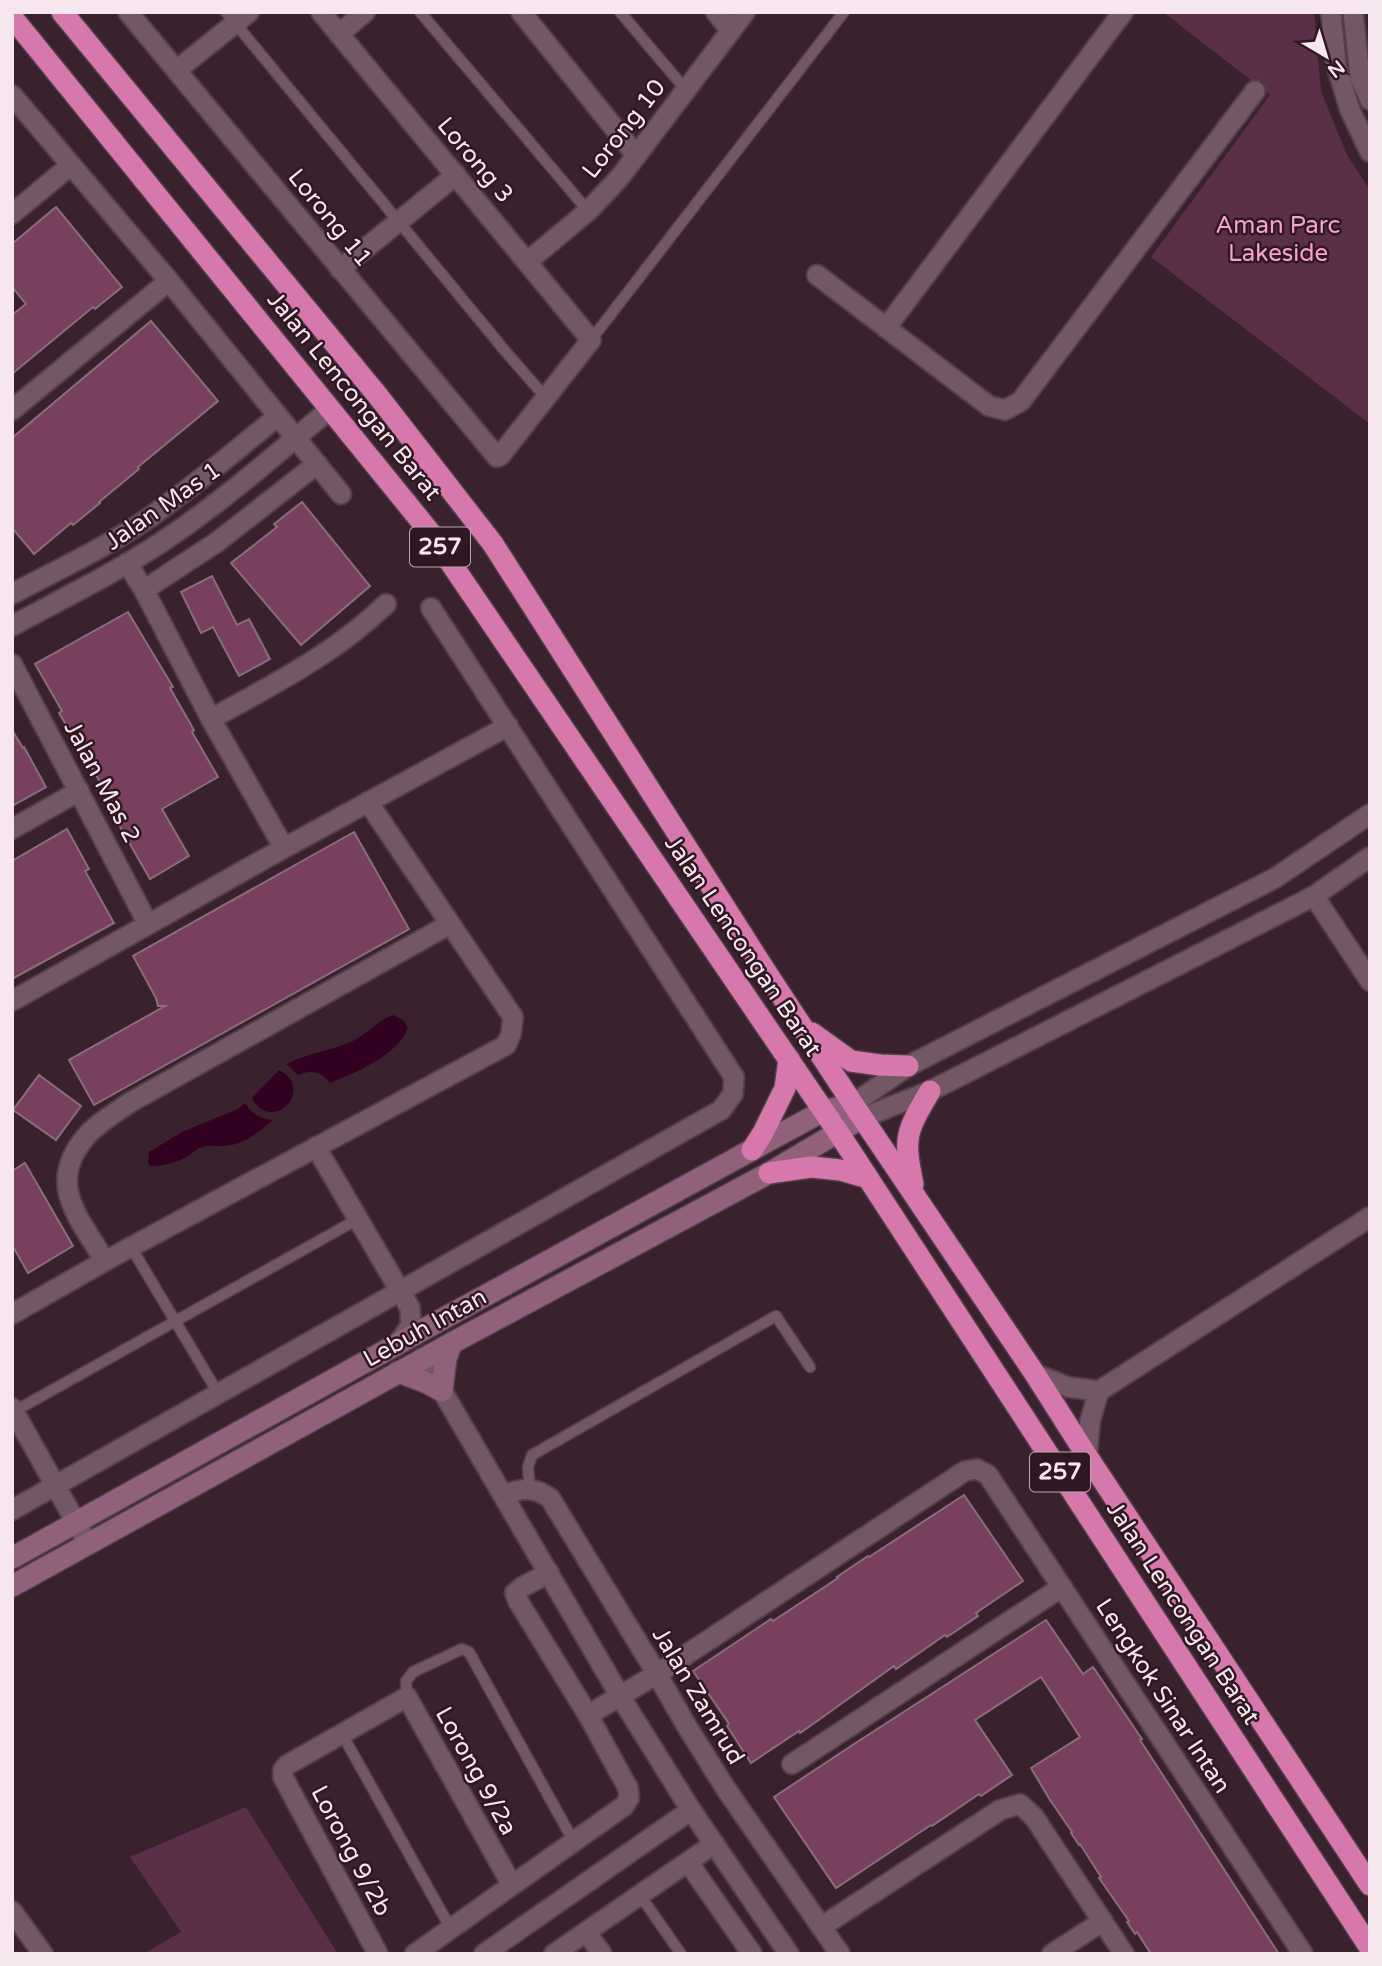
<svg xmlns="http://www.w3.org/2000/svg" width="1382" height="1966" viewBox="0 0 1382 1966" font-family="'Varela Round',sans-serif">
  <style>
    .green { fill: #5c2f48 }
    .water { fill: #320020 }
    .building { fill: #783f5f; stroke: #8a6d7c; stroke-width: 2 }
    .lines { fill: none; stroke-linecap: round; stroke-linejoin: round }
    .lane-casing { stroke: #533f4a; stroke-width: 13 }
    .street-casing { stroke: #533f4a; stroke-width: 23 }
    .secondary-casing { stroke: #533f4a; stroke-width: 24 }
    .highway-casing { stroke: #533f4a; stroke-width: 24 }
    .lane { stroke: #735766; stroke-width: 10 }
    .street { stroke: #735766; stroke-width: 19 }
    .secondary { stroke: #91617b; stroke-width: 21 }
    .highway { stroke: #d778ad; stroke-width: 21 }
    .labels { text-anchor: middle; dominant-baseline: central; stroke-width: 5; stroke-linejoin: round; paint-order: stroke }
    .shield { fill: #2f1824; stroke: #baa8b1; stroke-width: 2 }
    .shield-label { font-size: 23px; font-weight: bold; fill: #f6e6ee }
    .street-label { font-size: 24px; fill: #f6e6ee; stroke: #2f1824 }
    .park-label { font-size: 24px; fill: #f9a1d0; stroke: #2f1824 }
  </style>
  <rect width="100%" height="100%" fill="#39212e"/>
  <g class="green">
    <polygon points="1163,12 1314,12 1321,91 1347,155 1370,190 1370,424 1151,257 1270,95"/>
    <polygon points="246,1807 338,1954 143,1954 181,1932 130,1857"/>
  </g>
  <g class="water">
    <path d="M393,1015L403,1020L408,1028C397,1056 356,1072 330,1083C322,1072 311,1069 298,1075L287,1064C307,1053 330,1051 351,1042C366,1035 377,1021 393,1015Z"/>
    <path d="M279,1070C317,1089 271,1135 252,1098Z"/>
    <path d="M245,1103C252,1114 260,1119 273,1120C259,1132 243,1145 224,1146C217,1147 209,1144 202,1147C196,1149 192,1154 188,1156C178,1162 161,1167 150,1166L148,1162L149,1152L182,1132L238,1109Z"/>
  </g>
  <g class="building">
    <polygon points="56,207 122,287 95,309 93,307 12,374 12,315 26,304 12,287 12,244"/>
    <polygon points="151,321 218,401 138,467 139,469 99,502 100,503 73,525 71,523 34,554 12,528 12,438"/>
    <polygon points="302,502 370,586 301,645 231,563 277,527 274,524"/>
    <polygon points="212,576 237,625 249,619 270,659 239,676 213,627 201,633 181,592"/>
    <polygon points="128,612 173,687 170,688 194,730 192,732 218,777 162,809 189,856 150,879 107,804 112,802 59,713 62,711 35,664"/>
    <polygon points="12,730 23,748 24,747 46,787 12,806"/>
    <polygon points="67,829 89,869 85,871 114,923 12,979 12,861"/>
    <polygon points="354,832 409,929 94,1105 69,1060 165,1006 158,1006 156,998 133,956"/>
    <polygon points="39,1075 81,1106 56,1140 13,1110"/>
    <polygon points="25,1163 73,1246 28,1273 12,1245 12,1171"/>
    <polygon points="964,1495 1023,1581 976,1613 978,1616 947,1637 945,1635 896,1669 894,1666 813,1724 800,1733 799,1731 751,1763 727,1726 729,1724 693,1671 771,1619 773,1621 838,1578 837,1577 850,1568 868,1556 869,1557"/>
    <polygon points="1046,1620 1083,1674 1093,1667 1142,1739 1140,1740 1279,1954 1151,1954 1137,1932 1135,1934 1127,1922 1129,1921 1099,1878 1101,1877 1080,1844 1079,1845 1071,1833 1072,1832 1050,1800 1031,1768 1080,1737 1041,1677 975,1720 1012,1775 981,1796 979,1794 932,1826 931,1825 836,1888 774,1797 854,1744"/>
  </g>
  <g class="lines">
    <g class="lane-casing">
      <g id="lane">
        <polyline points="226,12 506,352 546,398"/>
        <polyline points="420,12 588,211"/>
        <polyline points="620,12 686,90"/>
        <polyline points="591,340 844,12"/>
        <polyline points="131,1247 218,1393"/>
        <polyline points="13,1412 358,1219"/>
        <polyline points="530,1489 528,1467 532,1455 776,1316 810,1367"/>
        <polyline points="407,1697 406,1681 413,1672 462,1649 469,1652 574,1842"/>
        <polyline points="342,1734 451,1929"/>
        <polyline points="640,1895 681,1954"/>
      </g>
    </g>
    <g class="street-casing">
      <g id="street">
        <polyline points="128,12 497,457 500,456 591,340 321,12"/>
        <polyline points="521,12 636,155"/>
        <polyline points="716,12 731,31"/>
        <polyline points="1331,12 1336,64 1350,110 1370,152"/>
        <polyline points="1353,12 1360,77 1370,100"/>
        <polyline points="339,34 365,12"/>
        <polyline points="177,70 249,12"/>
        <polyline points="12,95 169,281 341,494"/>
        <polyline points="12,214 71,165"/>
        <polyline points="527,262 588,211 620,177 745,12"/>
        <polyline points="340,269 456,175"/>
        <polyline points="817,275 989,406 1005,410 1021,401 1255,91"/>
        <polyline points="886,328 1123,12"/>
        <polyline points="12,410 169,281"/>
        <polyline points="127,563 144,590 211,719 284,848"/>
        <polyline points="144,590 217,542 317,464"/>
        <path d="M12,594C57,570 105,548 147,519C193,487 235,451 278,416"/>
        <path d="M12,626C67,596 124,569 175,533C229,496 280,451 330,409"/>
        <polyline points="12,664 148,924"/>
        <path d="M211,719C272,685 336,653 386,604"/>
        <polyline points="12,829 79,791"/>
        <polyline points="1314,896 1370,981"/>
        <polyline points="12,1001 284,848 508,726"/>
        <polyline points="853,1104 908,1066 1275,878 1370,814"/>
        <polyline points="862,1118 930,1091 1314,896 1370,857"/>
        <polyline points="316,1147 410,1308 411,1325 398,1344"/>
        <path d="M105,1261C77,1215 44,1181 90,1132C101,1121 117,1112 129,1103L450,924"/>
        <polyline points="12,1314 105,1261 506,1045 511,1034 513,1017 368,802"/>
        <polyline points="423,1358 620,1696 691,1810 789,1954"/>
        <polyline points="1035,1374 1068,1387 1099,1391 1370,1217"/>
        <polyline points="12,1408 88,1544"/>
        <polyline points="1087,1456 1090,1421 1099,1391"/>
        <path d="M504,1496C521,1487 534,1487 550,1498L657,1674L686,1725L726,1789L840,1954"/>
        <polyline points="12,1510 721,1110 733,1094 734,1077 431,608"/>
        <polyline points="588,1715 657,1674 965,1471 977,1469 988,1475 1303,1954"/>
        <polyline points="792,1764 1062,1587"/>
        <polyline points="688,1862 752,1954"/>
        <polyline points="12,1911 43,1954"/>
        <polyline points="821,1927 1000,1810 1020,1804 1034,1817 1124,1954"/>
        <polyline points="586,1932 602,1954"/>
        <polyline points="378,1954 283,1777 283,1770 287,1765 407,1697 512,1885"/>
        <polyline points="415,1954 624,1806 629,1798 628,1788 588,1715 518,1601 515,1593 522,1587 549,1573"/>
        <polyline points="484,1954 691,1810"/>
        <polyline points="554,1954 714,1844"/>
        <polyline points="1052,1954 1103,1921"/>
      </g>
    </g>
    <g class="secondary-casing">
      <g id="secondary">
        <polyline points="398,1372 425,1382 442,1391 446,1358 452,1343"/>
        <polyline points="12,1558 448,1316 823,1111 853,1104"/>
        <polyline points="12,1586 452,1343 769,1173 862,1118"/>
      </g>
    </g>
    <g class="highway-casing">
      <g id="highway">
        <polyline points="62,12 378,396 493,544 766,972 853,1104 1035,1374 1087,1456 1370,1885"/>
        <polyline points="12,17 429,531 838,1132 1370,1948"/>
        <polyline points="812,1033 851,1061 880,1065 908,1066"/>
        <polyline points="752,1150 763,1133 785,1088 789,1059"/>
        <polyline points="769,1173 811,1167 840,1170 868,1178"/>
        <path d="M913,1184C903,1137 906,1132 930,1091"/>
      </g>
    </g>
    <use href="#lane" class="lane"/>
    <use href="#street" class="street"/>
    <use href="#secondary" class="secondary"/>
    <use href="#highway" class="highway"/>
  </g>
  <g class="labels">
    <g class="shield">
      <rect x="410" y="527.5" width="60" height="39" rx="5"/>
      <rect x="1030" y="1452.5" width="60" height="39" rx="5"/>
    </g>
    <g class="shield-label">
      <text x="440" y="547">257</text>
      <text x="1060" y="1472">257</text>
    </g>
    <g class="street-label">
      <text transform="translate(624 129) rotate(-52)">Lorong 10</text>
      <text transform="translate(475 160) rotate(50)">Lorong 3</text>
      <text transform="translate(330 218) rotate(51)">Lorong 11</text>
      <text transform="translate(354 396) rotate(51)">Jalan Lencongan Barat</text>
      <text transform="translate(163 506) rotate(-35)">Jalan Mas 1</text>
      <text transform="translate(102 782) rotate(62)">Jalan Mas 2</text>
      <text transform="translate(743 946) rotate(56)">Jalan Lencongan Barat</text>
      <text transform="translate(425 1328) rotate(-29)">Lebuh Intan</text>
      <text transform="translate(1183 1613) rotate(57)">Jalan Lencongan Barat</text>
      <text transform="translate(698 1696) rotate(59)">Jalan Zamrud</text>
      <text transform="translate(1163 1696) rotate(57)">Lengkok Sinar Intan</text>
      <text transform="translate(476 1771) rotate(61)">Lorong 9/2a</text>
      <text transform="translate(351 1851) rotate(62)">Lorong 9/2b</text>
    </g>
    <g class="park-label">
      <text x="1278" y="225">Aman Parc<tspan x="1278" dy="28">Lakeside</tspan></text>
    </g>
  </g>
  <rect width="1382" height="1966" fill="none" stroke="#f6e6ee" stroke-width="28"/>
  <g transform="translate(1326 56) rotate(142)" stroke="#2f1824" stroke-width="5" paint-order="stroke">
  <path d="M0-5L12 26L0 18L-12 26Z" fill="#f6e6ee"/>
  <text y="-10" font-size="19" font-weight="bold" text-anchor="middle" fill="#f6e6ee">N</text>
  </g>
</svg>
